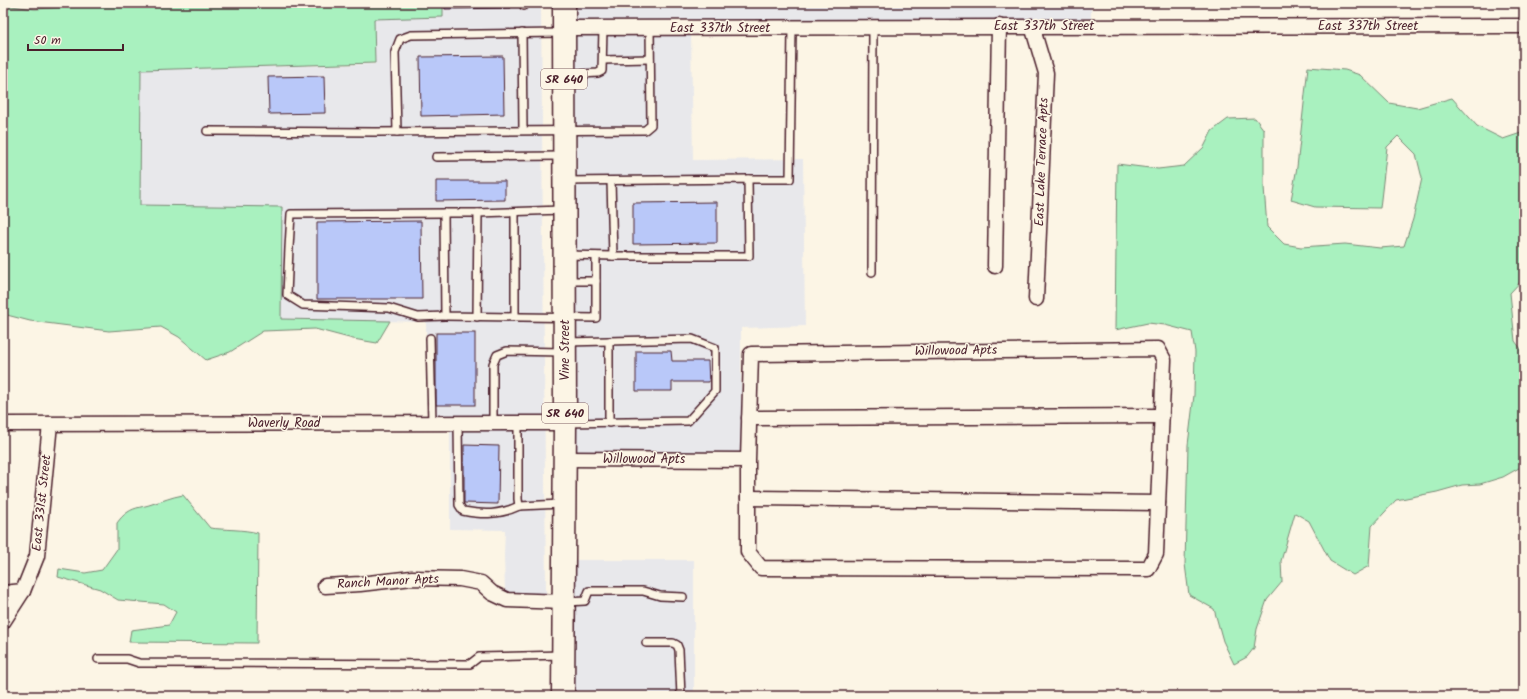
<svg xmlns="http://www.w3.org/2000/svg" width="1527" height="699" viewBox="0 0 1527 699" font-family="Kalam,sans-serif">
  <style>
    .built { fill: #e8e8eb }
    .green { fill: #a9f1bf; stroke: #7a8875 }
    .building { fill: #b9c8f9; stroke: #4a1f2b }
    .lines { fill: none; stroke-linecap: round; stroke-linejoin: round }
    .lane-casing { stroke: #4a1f2b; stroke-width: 10 }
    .street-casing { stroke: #4a1f2b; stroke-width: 17 }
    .primary-casing { stroke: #4a1f2b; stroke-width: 25 }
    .lane { stroke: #fcf5e5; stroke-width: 7 }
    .street { stroke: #fcf5e5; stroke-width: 14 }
    .primary { stroke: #fcf5e5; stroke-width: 22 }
    .labels { text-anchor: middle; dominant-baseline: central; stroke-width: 3; stroke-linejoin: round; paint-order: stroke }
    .shield { fill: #fcf5e5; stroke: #7f5f63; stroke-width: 1 }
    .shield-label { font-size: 12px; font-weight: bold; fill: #4a1f2b }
    .street-label { font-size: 13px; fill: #4a1f2b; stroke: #fcf5e5 }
  </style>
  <rect width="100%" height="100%" fill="#fcf5e5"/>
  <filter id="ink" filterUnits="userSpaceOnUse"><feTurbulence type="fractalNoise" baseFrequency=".025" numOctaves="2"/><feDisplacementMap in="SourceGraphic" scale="8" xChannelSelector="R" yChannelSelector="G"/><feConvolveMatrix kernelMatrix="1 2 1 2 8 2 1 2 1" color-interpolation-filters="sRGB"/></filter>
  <g filter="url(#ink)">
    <g class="built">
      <polygon points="443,3 541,3 546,593 505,593 504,554 505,530 450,529 450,415 427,415 426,322 281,319 140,205 141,70 375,64 374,19 443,17"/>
      <polygon points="568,3 1091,3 1091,23 567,26"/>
      <polygon points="567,32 691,32 693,160 803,159 805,326 741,328 741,455 569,455"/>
      <rect x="567" y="560" width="127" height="136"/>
    </g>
    <g class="green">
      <polygon points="105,3 443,3 443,17 374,19 375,63 141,70 140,205 282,207 281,319 390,321 377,343 353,339 315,329 263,331 230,352 206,360 179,337 161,327 109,331 30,321 3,314 3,5 35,9 83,6"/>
      <polygon points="1308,67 1345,70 1360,75 1389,103 1417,108 1452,98 1477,126 1503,139 1524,132 1524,278 1510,293 1515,341 1524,353 1524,468 1519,468 1503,477 1480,484 1462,485 1437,492 1396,500 1372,526 1369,566 1353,575 1330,561 1309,521 1295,513 1281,561 1282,582 1267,600 1257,629 1254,648 1247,657 1234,664 1223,641 1214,609 1189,595 1185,564 1188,445 1194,395 1195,352 1192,332 1165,325 1148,323 1115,330 1117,164 1158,169 1184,166 1204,147 1212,131 1228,119 1255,118 1264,130 1264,187 1267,227 1284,244 1301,247 1345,244 1380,248 1404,246 1413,219 1422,178 1416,154 1398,136 1387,147 1380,208 1315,207 1291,200 1297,167"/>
      <path d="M183,495L210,528C225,530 243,529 258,533L257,643L129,642L131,630L169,625L176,612L164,604L118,600L100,589L58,577L59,569L85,573L102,570L117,549V523C120,519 123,515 128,512C135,507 144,507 152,504C163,501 171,497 183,495Z"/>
    </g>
    <g class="building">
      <polygon points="445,3 511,3 511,8 445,9"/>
      <polygon points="503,56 504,114 421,116 420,57"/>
      <polygon points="324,76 325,113 269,114 268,77"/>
      <polygon points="436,181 505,181 505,200 436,201"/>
      <polygon points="717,202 717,243 633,244 633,203"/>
      <polygon points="421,221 422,299 317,299 317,222"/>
      <rect x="436" y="333" width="39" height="72"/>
      <polygon points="636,351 671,351 672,361 708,361 709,382 672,382 672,391 636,391"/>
      <polygon points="464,445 499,446 498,504 464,503"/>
    </g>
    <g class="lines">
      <g class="lane-casing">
        <g id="lane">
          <polyline points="524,3 524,6"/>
          <polyline points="522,33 523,130"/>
          <polyline points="603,60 650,59"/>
          <polyline points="566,75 598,73 602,71 603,28"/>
          <polyline points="207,131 376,132 645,130 651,125 650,28"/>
          <polyline points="397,132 395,52 400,39 411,35 562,33"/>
          <polyline points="436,157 562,156"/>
          <polyline points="748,179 790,179 792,28"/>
          <polyline points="566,181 748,179 749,256 613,256 567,255"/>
          <polyline points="611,181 613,256"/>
          <polyline points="562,210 478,213 444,213 445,316 596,318 596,256"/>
          <polyline points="515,212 515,317"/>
          <polyline points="444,213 291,214 289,248 287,295 303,305 389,308 418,317 445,316"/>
          <polyline points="872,272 873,27"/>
          <polyline points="566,281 596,281"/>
          <polyline points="477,317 478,213"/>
          <polyline points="430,338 432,423"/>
          <polyline points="609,341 609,423"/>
          <polyline points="567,342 692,339 715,348 715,391 688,421 567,423"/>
          <path d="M458,423L459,505L463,511C483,515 500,515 519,506"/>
          <polyline points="493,423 493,364 497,355 507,351 563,352"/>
          <polyline points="518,423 518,499 519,506 562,504"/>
          <polyline points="566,602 585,601 589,591 643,591 660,596 683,597"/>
          <polyline points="646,643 673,643 677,645 679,650 681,696"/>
          <polyline points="98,659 127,659 139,663 470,664 479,657 562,655"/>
        </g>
      </g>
      <g class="street-casing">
        <g id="street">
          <polyline points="1032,26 1046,73 1036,299"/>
          <polyline points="564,28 1524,26"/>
          <polyline points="995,266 999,26"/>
          <polyline points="749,418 1162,416"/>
          <polyline points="3,424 565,423"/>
          <polyline points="565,459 748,460 751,354 1158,349 1164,360 1156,554 1148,569 761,568 748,552 748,460"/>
          <polyline points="748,498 1158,503"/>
          <polyline points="325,586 360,584 412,578 460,579 481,583 492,593 507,600 564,602"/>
          <polyline points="3,593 23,591"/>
          <polyline points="3,622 23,591 37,556 50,424"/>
        </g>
      </g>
      <g class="primary-casing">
        <polyline id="primary" points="563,696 565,423 564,3"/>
      </g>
      <use href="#lane" class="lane"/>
      <use href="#street" class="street"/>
      <use href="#primary" class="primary"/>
    </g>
  </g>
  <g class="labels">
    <g class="shield">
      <rect x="541" y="69" width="46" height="20" rx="3"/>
      <rect x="542" y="403" width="46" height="20" rx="3"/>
    </g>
    <g class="shield-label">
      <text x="564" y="79">SR 640</text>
      <text x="565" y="413">SR 640</text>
    </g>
    <g class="street-label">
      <text x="1044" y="26">East 337th Street</text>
      <text x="1368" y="26">East 337th Street</text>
      <text x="720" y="28">East 337th Street</text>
      <text transform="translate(1042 162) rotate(-88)">East Lake Terrace Apts</text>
      <text transform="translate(565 350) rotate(-90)">Vine Street</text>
      <text transform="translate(956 351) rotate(-1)">Willowood Apts</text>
      <text x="284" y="423">Waverly Road</text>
      <text x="644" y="459">Willowood Apts</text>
      <text transform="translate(42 503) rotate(-84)">East 331st Street</text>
      <text transform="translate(388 582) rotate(-3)">Ranch Manor Apts</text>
    </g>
  </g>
  <rect width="1527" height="699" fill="none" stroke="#fcf5e5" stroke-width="16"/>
  <rect x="8" y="8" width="1511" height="683" fill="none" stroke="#4a1f2b" stroke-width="1.5" filter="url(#ink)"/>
  <path d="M28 44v6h95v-6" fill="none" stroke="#4a1f2b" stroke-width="2"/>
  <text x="34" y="44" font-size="12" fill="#4a1f2b" stroke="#fcf5e5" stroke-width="3" paint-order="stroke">50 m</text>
</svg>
